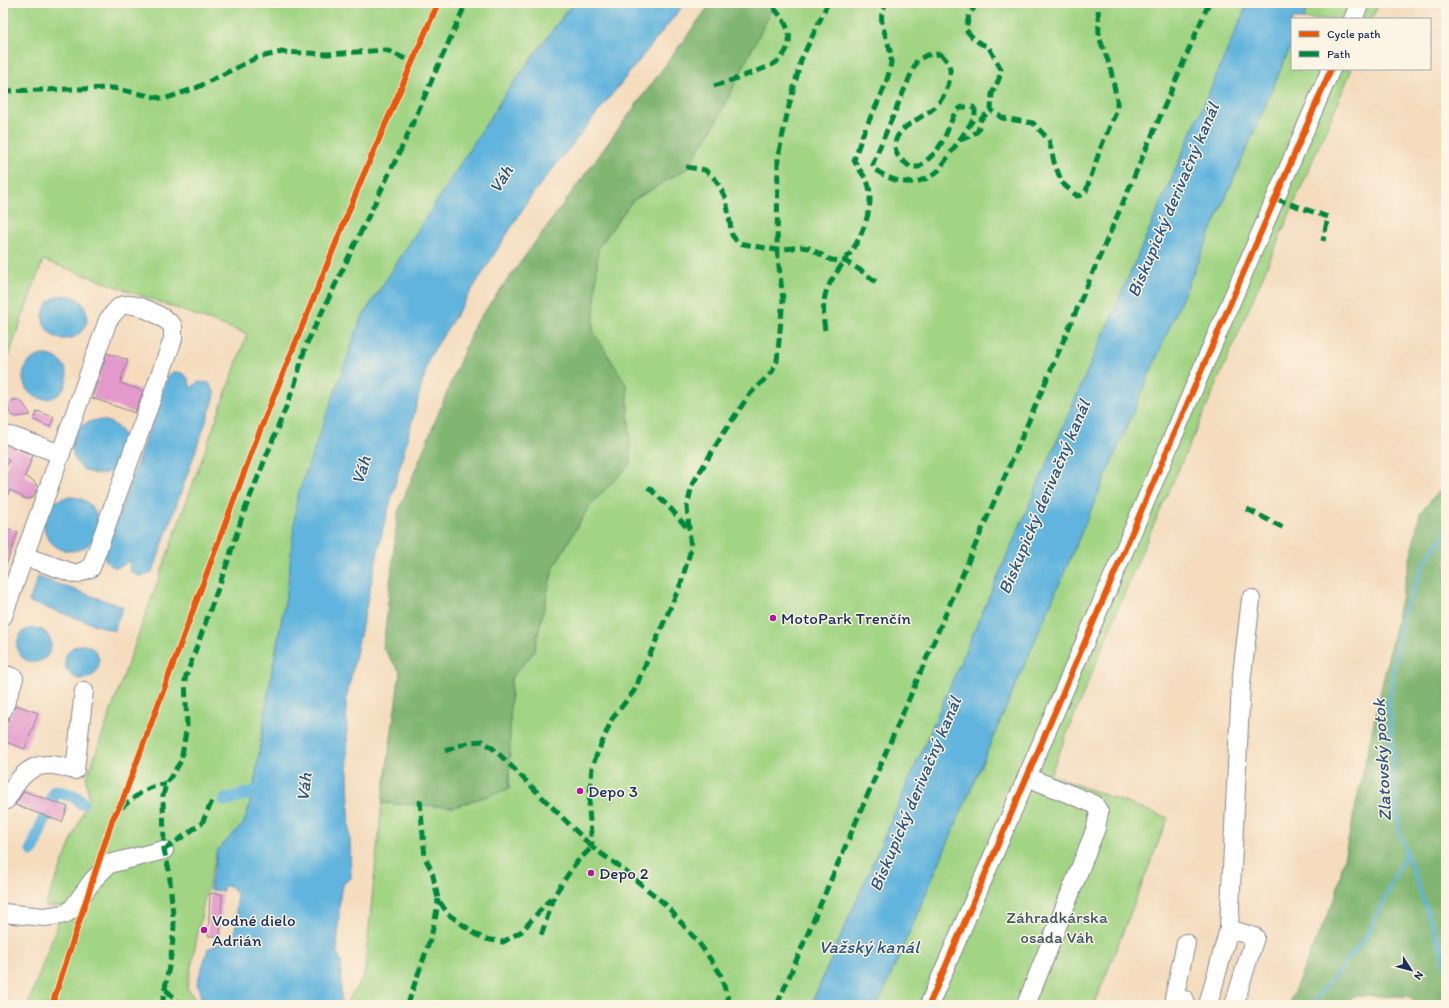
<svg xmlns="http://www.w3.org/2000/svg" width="1449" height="1008" viewBox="0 0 1449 1008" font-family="Itim,sans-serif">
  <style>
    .green { fill: #a1d483; stroke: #5e8270 }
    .forest { fill: #80b671; stroke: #4e7268 }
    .water { fill: #61b4dd; stroke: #3e729e }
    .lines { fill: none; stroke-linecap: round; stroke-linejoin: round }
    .stream { stroke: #61b4dd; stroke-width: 3.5 }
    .canal { stroke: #61b4dd; stroke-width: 13 }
    .building { fill: #e399cc }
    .minor-casing { stroke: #88868e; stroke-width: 20 }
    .minor { stroke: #fff; stroke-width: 18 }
    .quiet { stroke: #00873e; stroke-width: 5; stroke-dasharray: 10 5; stroke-linecap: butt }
    .cycleway-casing { stroke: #fcf5e5; stroke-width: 8 }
    .cycleway { stroke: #e8590c; stroke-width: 6 }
    .poi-dot { fill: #b5179e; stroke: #fcf5e5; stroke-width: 1.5 }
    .labels { text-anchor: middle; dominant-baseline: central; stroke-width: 3; stroke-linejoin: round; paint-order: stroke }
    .poi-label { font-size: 17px; fill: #1b2f5e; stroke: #fcf5e5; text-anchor: start }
    .park-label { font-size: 17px; fill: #3c5867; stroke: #fcf5e5 }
    .water-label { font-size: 18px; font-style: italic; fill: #305784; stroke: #fcf5e5 }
  </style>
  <rect width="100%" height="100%" fill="#fcf5e5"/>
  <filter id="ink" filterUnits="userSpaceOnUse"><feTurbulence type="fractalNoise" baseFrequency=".025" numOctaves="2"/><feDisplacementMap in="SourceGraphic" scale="8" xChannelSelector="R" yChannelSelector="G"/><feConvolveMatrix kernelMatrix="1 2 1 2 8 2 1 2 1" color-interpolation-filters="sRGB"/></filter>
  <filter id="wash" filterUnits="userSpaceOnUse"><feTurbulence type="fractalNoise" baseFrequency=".012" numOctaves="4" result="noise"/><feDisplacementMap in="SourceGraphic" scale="16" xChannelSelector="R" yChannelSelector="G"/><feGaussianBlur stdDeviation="0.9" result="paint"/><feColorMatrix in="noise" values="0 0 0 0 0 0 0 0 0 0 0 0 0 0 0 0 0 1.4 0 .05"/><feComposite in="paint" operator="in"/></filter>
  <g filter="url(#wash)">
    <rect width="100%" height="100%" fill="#f4dcbd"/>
    <g class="green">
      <path d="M3,3H573L508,90L361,319L287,591L269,688L253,793L244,823L216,852C216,864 213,865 211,874C209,883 209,889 205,897L187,988L199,1005H28L64,906L45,907L89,797L86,780L247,334L43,260L3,372Z"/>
      <polygon points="775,3 1248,3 811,1005 345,1005 364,976 382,803 454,807 509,788 511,678 534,652 553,568 590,505 631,464 627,386 593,331 598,248 632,201 686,169 715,124"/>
      <polygon points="1309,3 1379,3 1372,19 1303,19"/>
      <polygon points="1292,43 1292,69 1352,69 1210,399 1139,558 1050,775 1168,818 1094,1005 878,1005"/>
    </g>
    <g class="forest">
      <polygon points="711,3 775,3 715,124 686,169 632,201 598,248 593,331 627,386 631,464 590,505 553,568 534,652 511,678 509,789 454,807 382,803 400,672 383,648 398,512 475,324"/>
      <polygon points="1446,483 1446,816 1440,828 1446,826 1446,1005 1418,1005 1410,996 1352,996 1345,1005 1288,1005 1336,895 1420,513"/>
    </g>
    <g class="water">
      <path d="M573,3H685L531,196L429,358L382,533L346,700L351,878L344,883L340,896L337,951L341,961V1005H203L197,983L208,949L235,936L237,894L231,886H223V891L210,890C211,876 217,865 216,852L244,823L253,793L269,688L287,591L297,497L361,319L508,90Z"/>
      <polygon points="1248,3 1309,3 1303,19 1292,19 1292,43 878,1005 811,1005"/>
      <circle cx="65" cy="317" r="22"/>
      <circle cx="45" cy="377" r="22"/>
      <path d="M173,372C184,371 191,378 190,389L198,382L209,383L215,393L214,399L154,568L151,573L140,577L130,571L129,560C120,571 108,569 104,556L168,376Z"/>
      <circle cx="99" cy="447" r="27"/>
      <circle cx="71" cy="524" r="27"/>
      <polygon points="38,577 123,607 114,631 29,602"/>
      <circle cx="34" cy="645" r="17"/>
      <circle cx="82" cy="662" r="17"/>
    </g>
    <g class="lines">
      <g class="stream">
        <polyline points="1446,534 1426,560 1403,612 1389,701 1399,831 1442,953 1446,972"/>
        <polyline points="1311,1005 1367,936 1407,851"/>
      </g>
      <g class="canal">
        <polyline points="225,800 269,788"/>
        <polyline points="32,850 55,791 74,796 82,803"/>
      </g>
    </g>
    <g id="blocks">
      <g class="building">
        <polygon points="107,353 128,360 120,383 143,391 135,413 92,398"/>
        <polygon points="13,400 18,400 23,403 31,415 16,417 11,415 8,407"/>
        <polygon points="37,411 54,417 50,427 34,420"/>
        <polygon points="3,443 33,455 25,476 35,482 37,489 32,498 26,499 10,490 3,505 3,475 9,460 3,457"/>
        <polygon points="3,527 18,532 4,571 3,571"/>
        <polygon points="16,705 38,713 25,749 3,741 3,730"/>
        <polygon points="24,791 68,807 62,822 15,805"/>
        <polygon points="210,893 222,894 220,936 208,936"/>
      </g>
    </g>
  </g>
  <g filter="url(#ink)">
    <use href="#blocks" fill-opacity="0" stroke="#88868e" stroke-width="1"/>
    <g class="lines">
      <g class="minor-casing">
        <g id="minor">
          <polyline points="1353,19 1360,3"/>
          <polyline points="11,436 61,454"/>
          <path d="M3,616L108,320C112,316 116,309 121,306C135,300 164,317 173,326V339L91,568L76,574L26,557"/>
          <polyline points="3,674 14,678 3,710"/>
          <path d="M3,800H6C15,784 26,765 47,765C56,764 66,768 75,770L84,691"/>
          <polyline points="3,913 44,917 65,914 72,909 93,880 109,864 164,850"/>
          <polyline points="1229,929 1255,937 1234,1005"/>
          <polyline points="929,1005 1331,69"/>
          <polyline points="1026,1005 1096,828 1099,812 1094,804 1027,777"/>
          <polyline points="1186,1005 1185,1000 1174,998 1186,943"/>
          <polyline points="1208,1005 1229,929 1241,684 1251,599"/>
        </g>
      </g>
      <use href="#minor" class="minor"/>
      <g class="quiet">
        <path d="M977,3L969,15L966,30C973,38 978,44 988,46L1001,69L999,79L992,94L991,110L1002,118L1033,123L1049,140L1054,162L1062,183L1077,196L1081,195L1086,191L1101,147L1117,110V100L1110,66L1099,37L1098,3"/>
        <path d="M940,54C949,61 951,66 950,78C948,88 944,97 937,105C925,119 886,128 897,154C899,159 906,163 910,167H919L936,152L944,139L955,112L962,107H973L975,110V117L939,170C918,189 894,184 873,168V163L917,60L927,55Z"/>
        <path d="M714,86C726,82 772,67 778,61C800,40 786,20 769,3"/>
        <polyline points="3,91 113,88 164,99 196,88 256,58 282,52 328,54 386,50 412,62"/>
        <polyline points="960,140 969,137 978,131 981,119 991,110"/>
        <polyline points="686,167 705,170 716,180 726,199 732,235 738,243 777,250 801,247 809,248 831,260 845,261 865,273 877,283"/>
        <polyline points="1276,199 1328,217 1323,241"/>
        <path d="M825,330C823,319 823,307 825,296C828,282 840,268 848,256C861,239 874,209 869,187C867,178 858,169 854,160C857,151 860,142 863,134C873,110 888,87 891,62C893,44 872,18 887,3"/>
        <polyline points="648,487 670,508 689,530"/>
        <polyline points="1247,509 1286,529"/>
        <polyline points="445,751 469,742 483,741 495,750 592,847 575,864 555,894 541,936"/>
        <polyline points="420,800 425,858 432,871 438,899 448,914 477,935 485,939 503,942 522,931 551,898"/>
        <path d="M121,808C135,797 148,785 166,784"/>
        <polyline points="164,850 202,823 213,799"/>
        <polyline points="166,990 182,1005"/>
        <polyline points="162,1005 172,950 174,926 169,870 164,850 163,796 166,784 181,761 187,726 185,679 228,561 242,517 294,387 306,345 403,145 466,3"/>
        <path d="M408,1005C418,969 435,937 438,899"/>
        <polyline points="730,1005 720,973 699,943 665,904 620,867 592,847 589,809 592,766 612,719 634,691 681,583 691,549 687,507 692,485 724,432 749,395 772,372 777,361 783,299 777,250 778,157 788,110 801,60 828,3"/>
        <polyline points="777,1005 1209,3"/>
      </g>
      <g class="cycleway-casing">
        <g id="cycleway">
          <polyline points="52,1005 113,818 122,802 255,443 363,176 438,3"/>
          <polyline points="929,1005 1331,69"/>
        </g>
      </g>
      <use href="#cycleway" class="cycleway"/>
    </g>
  </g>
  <g class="poi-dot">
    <circle cx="773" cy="618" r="4"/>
    <circle cx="580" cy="791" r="4"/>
    <circle cx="591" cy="873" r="4"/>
    <circle cx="204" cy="930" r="4"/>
  </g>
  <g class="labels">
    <g class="poi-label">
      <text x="781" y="618">MotoPark Trenčín</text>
      <text x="588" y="791">Depo 3</text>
      <text x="599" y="873">Depo 2</text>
      <text x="212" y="920">Vodné dielo<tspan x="212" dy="20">Adrián</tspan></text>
    </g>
    <g class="park-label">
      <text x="1057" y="917">Záhradkárska<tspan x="1057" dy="20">osada Váh</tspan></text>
    </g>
    <g class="water-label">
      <text transform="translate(501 179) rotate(-58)">Váh</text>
      <text transform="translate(1173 200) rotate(-67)">Biskupický derivačný kanál</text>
      <text transform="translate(361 470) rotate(-73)">Váh</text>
      <text transform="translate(1044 497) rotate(-67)">Biskupický derivačný kanál</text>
      <text transform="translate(1382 760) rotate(-93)">Zlatovský potok</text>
      <text transform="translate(304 787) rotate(-83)">Váh</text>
      <text transform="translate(915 794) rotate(-67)">Biskupický derivačný kanál</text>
      <text x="869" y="947">Važský kanál</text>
    </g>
  </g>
  <rect width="1449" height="1008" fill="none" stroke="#fcf5e5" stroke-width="16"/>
  <rect x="1291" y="18" width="140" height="52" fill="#fcf5e5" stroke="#a2a6af"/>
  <rect x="1299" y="31" width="20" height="6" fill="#e8590c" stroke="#a2a6af"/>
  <text x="1327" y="38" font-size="12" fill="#1b2f5e">Cycle path</text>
  <rect x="1299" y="51" width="20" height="6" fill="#00873e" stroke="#a2a6af"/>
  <text x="1327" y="58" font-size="12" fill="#1b2f5e">Path</text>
  <g transform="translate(1411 970) rotate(126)" stroke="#fcf5e5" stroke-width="3" paint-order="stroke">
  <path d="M0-3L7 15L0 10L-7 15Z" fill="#1b2f5e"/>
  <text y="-6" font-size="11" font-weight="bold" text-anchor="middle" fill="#1b2f5e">N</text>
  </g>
</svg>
